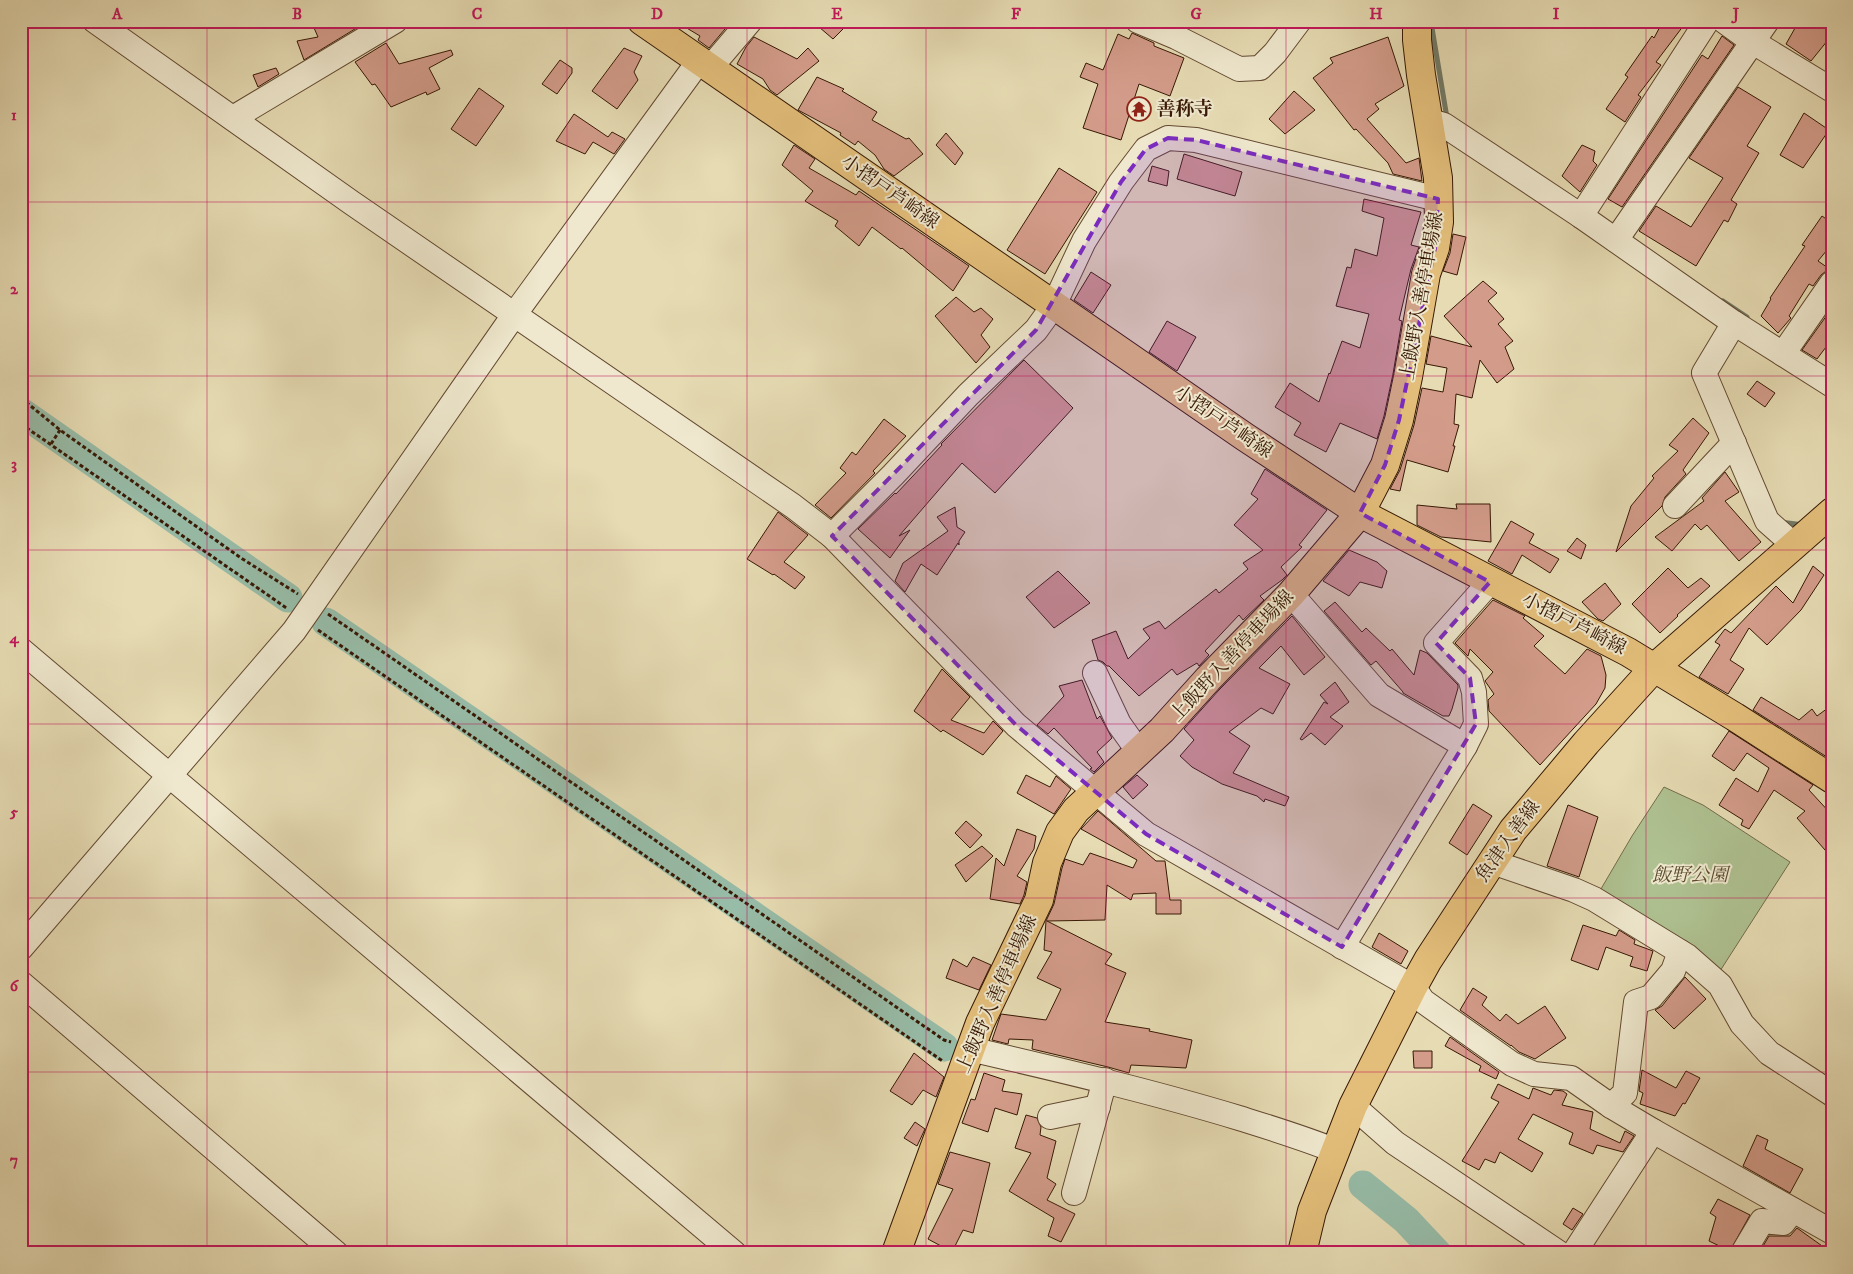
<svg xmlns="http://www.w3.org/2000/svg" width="1853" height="1274" viewBox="0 0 1853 1274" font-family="'IM FELL DW Pica','Noto Serif JP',serif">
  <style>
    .green { fill: #afc191; stroke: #736c4a }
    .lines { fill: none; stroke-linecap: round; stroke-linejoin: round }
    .stream { stroke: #717a66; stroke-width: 5 }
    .river { stroke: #97bca8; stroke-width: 29 }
    .building { fill: #d39c8a; stroke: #371804 }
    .minor-casing { stroke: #634930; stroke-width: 26 }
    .major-casing { stroke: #371804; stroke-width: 30 }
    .path { stroke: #371804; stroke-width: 3; stroke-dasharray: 4 2.5; stroke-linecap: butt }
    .minor { stroke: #efe8ce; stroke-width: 24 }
    .major { stroke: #e3be7a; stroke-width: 28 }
    .marked { fill: #7b2cbf; fill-opacity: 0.2; stroke: #7b2cbf; stroke-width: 4; stroke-dasharray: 10 6; stroke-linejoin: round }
    .grid { fill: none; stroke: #c2185b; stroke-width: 1; stroke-opacity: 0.55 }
    .labels { text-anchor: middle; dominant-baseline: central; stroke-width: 4; stroke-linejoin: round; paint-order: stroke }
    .poi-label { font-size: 19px; font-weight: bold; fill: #371804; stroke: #efe8ce; text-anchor: start }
    .street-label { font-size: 19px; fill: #371804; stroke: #efe8ce }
    .park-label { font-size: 19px; font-style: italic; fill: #5b4b2e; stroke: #efe8ce }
    .neatline { fill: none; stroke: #c2185b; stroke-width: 2 }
    .grid-label { font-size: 16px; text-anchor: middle; font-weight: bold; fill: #c2185b }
  </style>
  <rect width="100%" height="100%" fill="#e6dbb3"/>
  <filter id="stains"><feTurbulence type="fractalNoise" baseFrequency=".004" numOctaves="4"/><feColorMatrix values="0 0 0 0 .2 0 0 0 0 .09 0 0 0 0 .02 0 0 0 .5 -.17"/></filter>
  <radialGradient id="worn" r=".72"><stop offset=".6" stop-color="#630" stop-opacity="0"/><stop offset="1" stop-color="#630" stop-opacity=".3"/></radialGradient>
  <polygon class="green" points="1664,787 1703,805 1790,862 1720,971 1598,894 1632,836"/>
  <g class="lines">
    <g class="stream">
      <polyline points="1429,21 1432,28 1447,118"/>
      <polyline points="1723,301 1747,317 1744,321"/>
      <polyline points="1780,522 1804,525"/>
    </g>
    <g class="river">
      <polyline points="21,412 288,598"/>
      <polyline points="326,622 944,1047"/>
      <polyline points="1363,1185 1406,1220 1437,1253"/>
    </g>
  </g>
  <g class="building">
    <polygon points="311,21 368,21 304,60 297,41 318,37"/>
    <polygon points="675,21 714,21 725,29 709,48 698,40 700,36"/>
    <polygon points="812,21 851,21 833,39"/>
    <polygon points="1663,21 1687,21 1656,62 1661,65 1638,95 1641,97 1625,122 1606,109 1628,77 1625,75 1652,36 1654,38"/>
    <polygon points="1799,21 1820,21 1832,30 1832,35 1811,61 1786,44"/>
    <polygon points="1132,33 1154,43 1154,46 1184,58 1170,96 1139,84 1121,140 1083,128 1098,84 1080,77 1086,63 1103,70 1118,34 1129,39"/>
    <polygon points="1722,36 1734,45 1622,207 1608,199 1702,55 1708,59"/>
    <polygon points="754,37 797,59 808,48 819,61 777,95 770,90 763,79 737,64 746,47"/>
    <polygon points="1388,37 1404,86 1375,104 1379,109 1367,119 1406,163 1419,158 1422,181 1393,174 1388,163 1356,129 1354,130 1313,78 1333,63 1330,58"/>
    <polygon points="386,43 399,64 451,50 453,55 429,68 440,89 427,95 426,92 391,107 375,84 372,85 355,62"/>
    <polygon points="624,48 642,56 634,72 638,80 617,109 592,91"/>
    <polygon points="560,60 572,68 572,73 557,94 542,84"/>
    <polygon points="276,68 279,74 258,87 253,75"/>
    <polygon points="817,77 844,89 842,91 877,112 872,120 906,139 909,138 923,154 894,176 884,169 875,155 858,141 855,145 840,135 841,133 798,110"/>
    <polygon points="1738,87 1771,107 1747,146 1759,153 1731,200 1737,204 1728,222 1724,220 1696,266 1639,231 1656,206 1691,227 1723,178 1689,158"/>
    <polygon points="479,88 504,106 476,146 451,129"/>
    <polygon points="1294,91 1315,110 1285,134 1269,119"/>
    <polygon points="1804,113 1829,130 1803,168 1780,155"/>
    <polygon points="574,114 608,137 612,132 625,139 614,154 593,142 585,154 556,141"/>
    <polygon points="946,133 963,153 955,165 936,145"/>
    <polygon points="794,145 815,159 809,168 856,195 859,191 969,266 953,291 902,248 901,249 872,227 859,246 835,226 838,221 805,201 813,191 782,165"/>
    <polygon points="1582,145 1595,151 1593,161 1597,165 1580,192 1562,176"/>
    <polygon points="1184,154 1242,172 1235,196 1177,179"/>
    <polygon points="1152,166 1169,171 1167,186 1148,181"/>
    <polygon points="1059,168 1097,192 1045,274 1007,250"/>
    <polygon points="1364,199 1421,212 1411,245 1419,247 1411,269 1399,320 1402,321 1393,374 1384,416 1377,439 1340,423 1326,452 1294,435 1301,423 1275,407 1290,383 1319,402 1329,373 1330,374 1342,341 1360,348 1369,314 1336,306 1347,267 1351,268 1355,249 1377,256 1384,218 1362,211"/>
    <polygon points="1822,216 1832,223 1832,244 1818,261 1831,270 1826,271 1821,275 1813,286 1809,284 1789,316 1791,318 1778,333 1761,316 1771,299 1770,298 1805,246 1802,245"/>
    <polygon points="1453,234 1466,237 1457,275 1443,271 1450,253"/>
    <polygon points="1091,272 1111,285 1093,313 1074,300"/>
    <polygon points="1483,281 1497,293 1488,301 1504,319 1498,324 1513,341 1505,347 1514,369 1497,383 1480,360 1472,398 1456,394 1454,424 1459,425 1453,446 1455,446 1448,472 1407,460 1400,491 1390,489 1400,470 1414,425 1422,388 1443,392 1447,368 1426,364 1431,336 1472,347 1444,316"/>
    <polygon points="956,297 974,312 981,308 993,319 981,335 990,347 976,363 935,316"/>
    <polygon points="1832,308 1832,339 1817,359 1802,350"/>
    <polygon points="1167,321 1196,337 1177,371 1149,352"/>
    <polygon points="1024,360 1073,408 995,493 962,463 899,536 910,530 890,558 858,529 895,493 896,494 942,445 941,444"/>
    <polygon points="1757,381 1775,393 1765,407 1747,394"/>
    <polygon points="1693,418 1709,433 1683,470 1686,474 1665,497 1662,506 1616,552 1631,506 1654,478 1652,476 1678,451 1669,445"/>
    <polygon points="884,419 906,436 873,471 875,473 831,518 815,505 846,473 840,468 852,452 856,455"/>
    <polygon points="1265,469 1327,510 1299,545 1302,547 1281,567 1287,575 1282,580 1260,596 1264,600 1243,620 1239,615 1205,651 1209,655 1199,666 1197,663 1177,675 1172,669 1139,696 1109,666 1107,666 1103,662 1098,660 1092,640 1116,631 1128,659 1150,638 1143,629 1159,621 1165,629 1216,589 1219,593 1248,569 1243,563 1263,550 1234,525 1258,499 1251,494"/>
    <polygon points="1725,472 1739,492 1725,501 1761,542 1739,561 1707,525 1701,530 1695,524 1672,551 1655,537 1704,501 1702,498"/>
    <polygon points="1456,504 1490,504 1491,542 1441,537 1417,525 1417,505 1457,509"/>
    <polygon points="955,507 957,527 965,532 959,541 959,545 958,543 937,575 921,564 905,592 895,581 903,563 948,531 937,517"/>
    <polygon points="778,512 808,535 784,562 805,577 795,589 774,574 773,575 747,559"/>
    <polygon points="1511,521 1534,534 1529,543 1559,559 1550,573 1522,555 1512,574 1488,561"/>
    <polygon points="1577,538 1586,545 1581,559 1567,551"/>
    <polygon points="1349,550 1377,562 1387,571 1382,588 1360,582 1349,596 1323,581"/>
    <polygon points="1813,566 1824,575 1801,610 1767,645 1749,628 1730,660 1744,669 1728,694 1699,677 1720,645 1715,642 1725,629 1731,633 1776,586 1793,603"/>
    <polygon points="1668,568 1688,588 1701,578 1710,586 1677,615 1678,616 1660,633 1632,604"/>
    <polygon points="1058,571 1090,603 1054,628 1026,597"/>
    <polygon points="1605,583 1621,604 1603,621 1598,619 1582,602"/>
    <polygon points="1493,600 1525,616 1523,618 1544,636 1534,646 1565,674 1587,649 1601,656 1606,675 1605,688 1596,704 1540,765 1489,711 1488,700 1494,694 1485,681 1493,672 1470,649 1468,656 1455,643"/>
    <polygon points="1335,602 1362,632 1366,628 1390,651 1392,649 1414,675 1420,650 1427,653 1458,685 1458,688 1452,709 1449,716 1443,716 1403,693 1403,692 1376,661 1371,665 1324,611"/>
    <polygon points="1292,616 1325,657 1304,675 1281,646 1259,668 1290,684 1273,714 1261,708 1229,732 1250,746 1233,773 1289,797 1285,806 1265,799 1264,802 1257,796 1222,784 1192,767 1180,756 1194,740 1184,729 1219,690"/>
    <polygon points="942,669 970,697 951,720 984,733 993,721 1003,731 983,755 943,730 941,732 914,711"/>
    <polygon points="1082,680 1097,719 1100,716 1112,738 1097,752 1104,762 1094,772 1090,769 1092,768 1054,728 1048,734 1037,725 1064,696 1059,686"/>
    <polygon points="1335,682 1349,702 1330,717 1343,726 1325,745 1311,733 1302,740 1300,739 1324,702 1328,704 1320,695"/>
    <polygon points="1761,697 1799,720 1812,709 1817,716 1832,705 1832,757 1830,759 1753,710"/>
    <polygon points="1729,731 1813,785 1809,790 1832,815 1832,858 1797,818 1805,811 1774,790 1749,829 1741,825 1743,820 1719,805 1736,778 1758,792 1769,768 1747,753 1734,771 1712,756"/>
    <polygon points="1026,775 1050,787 1056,776 1071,789 1054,814 1017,793"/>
    <polygon points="1137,775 1148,785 1133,799 1123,787"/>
    <polygon points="1473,804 1492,816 1467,855 1449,843"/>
    <polygon points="1568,805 1598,817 1579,877 1547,866"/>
    <polygon points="1098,811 1156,861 1165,861 1170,900 1181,900 1181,914 1156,914 1156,893 1133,894 1131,900 1107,885 1105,920 1047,921 1112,954 1105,964 1126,973 1105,1022 1150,1029 1149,1031 1192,1040 1186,1068 1131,1065 1129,1073 1108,1067 1032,1049 1033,1040 1009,1039 1008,1044 992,1040 1001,1014 1046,1020 1061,989 1037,978 1052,952 1044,950 1046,921 1054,904 1062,868 1065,859 1083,865 1090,853 1133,868 1137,860 1081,829"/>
    <polygon points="966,821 982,835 970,848 955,833"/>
    <polygon points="1017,829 1036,836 1034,849 1017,876 1027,882 1024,895 1020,904 990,899 996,858 1004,866"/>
    <polygon points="982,846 993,856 966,882 955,865"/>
    <polygon points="1583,925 1616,936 1619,930 1635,940 1634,944 1653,951 1647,971 1630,966 1633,957 1606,947 1598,970 1571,960"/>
    <polygon points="1379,933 1408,951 1401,964 1372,947"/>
    <polygon points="973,957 991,965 979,990 946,978 953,959 967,967"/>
    <polygon points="1685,977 1706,999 1674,1029 1655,1010 1662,1006"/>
    <polygon points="1473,988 1487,997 1482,1005 1500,1021 1506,1014 1518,1024 1545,1006 1566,1038 1535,1059 1519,1052 1511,1045 1511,1046 1460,1010"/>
    <polygon points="1450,1037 1499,1072 1496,1079 1479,1071 1481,1066 1445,1046"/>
    <polygon points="1413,1051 1432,1051 1432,1068 1414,1068"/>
    <polygon points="914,1053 944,1077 936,1097 923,1090 912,1105 890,1091"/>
    <polygon points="1642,1070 1676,1088 1686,1071 1700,1078 1685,1104 1683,1103 1675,1116 1640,1104 1643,1093 1639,1091"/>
    <polygon points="984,1073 1005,1080 1002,1091 1022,1094 1017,1115 995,1108 988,1132 962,1123 971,1099 975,1100"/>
    <polygon points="1498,1084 1529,1099 1533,1088 1551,1095 1554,1090 1563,1091 1567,1094 1562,1105 1593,1112 1590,1129 1620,1143 1625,1131 1634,1136 1623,1152 1597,1145 1593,1154 1569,1144 1573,1133 1533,1114 1518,1139 1543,1153 1532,1172 1500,1152 1495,1163 1485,1159 1479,1170 1462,1161 1499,1102 1491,1098"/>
    <polygon points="1026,1115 1037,1118 1041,1127 1040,1135 1056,1141 1047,1178 1056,1184 1047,1200 1075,1214 1061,1242 1048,1236 1054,1218 1009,1191 1031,1153 1015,1148"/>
    <polygon points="915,1122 925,1129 917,1146 904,1138"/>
    <polygon points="1757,1135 1768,1140 1765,1149 1803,1169 1790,1193 1743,1166"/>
    <polygon points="950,1152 990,1163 973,1233 963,1230 952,1252 928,1239 953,1189 938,1184"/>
    <polygon points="1718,1199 1750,1215 1730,1251 1709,1241 1716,1217 1710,1213"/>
    <polygon points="1573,1208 1583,1214 1572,1230 1563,1224"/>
    <polygon points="1797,1228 1832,1253 1759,1253 1769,1236 1790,1236"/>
  </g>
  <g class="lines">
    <g class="minor-casing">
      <g id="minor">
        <polyline points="95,21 352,203 793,506 832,536 1016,725 1146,834 1413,987 1423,1001 1512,1064 1534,1074 1571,1078 1611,1106 1653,1131 1832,1232"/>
        <polyline points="1138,21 1176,37 1239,69 1260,68 1275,53 1299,21"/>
        <polyline points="1724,21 1753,42 1832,90"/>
        <polyline points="710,68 750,21"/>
        <polyline points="233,118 395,21"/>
        <polyline points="1427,120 1444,125 1581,216 1734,323 1832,385"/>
        <polyline points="1581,216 1707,21"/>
        <polyline points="1616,240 1767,21"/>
        <polyline points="1734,323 1704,373 1767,521 1794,545"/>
        <polyline points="1783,354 1832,283"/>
        <polyline points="1675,506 1734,443"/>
        <polyline points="832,536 893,475 968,395 1036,330 1054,305 1084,241 1121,182 1146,149 1168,138 1196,140 1438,199"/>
        <polyline points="1291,594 1379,695 1465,746 1342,947"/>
        <polyline points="21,650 734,1253"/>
        <polyline points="1095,673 1119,724 1139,752"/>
        <polyline points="1465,746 1476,724 1474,692 1470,678 1436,643 1490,582"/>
        <polyline points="1492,862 1574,890 1594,899 1687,956 1720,985 1742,1024 1769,1053 1832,1094"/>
        <polyline points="21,948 294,631 514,315 699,61"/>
        <polyline points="21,983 336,1253"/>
        <path d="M970,1049C1060,1070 1150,1091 1239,1118C1271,1128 1304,1138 1336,1151"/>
        <polyline points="1353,1106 1395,1143 1559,1253"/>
        <polyline points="1611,1106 1625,1093 1636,1002 1651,997 1673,971 1680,952"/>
        <polyline points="1050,1117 1098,1107"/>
        <polyline points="1074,1193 1105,1080"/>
        <polyline points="1574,1253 1653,1131"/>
        <polyline points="1743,1253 1762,1221 1783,1223 1793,1210"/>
      </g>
    </g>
    <g class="major-casing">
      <g id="major">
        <polyline points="642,21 1245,437 1360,513 1628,652 1735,717 1832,779"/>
        <polyline points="896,1253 980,1023 1039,900 1047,863 1060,832 1076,810 1162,730 1208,679 1291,594 1360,513 1385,465 1399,420 1408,377 1426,274 1435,248 1439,222 1438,178 1421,75 1417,40 1417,21"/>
        <polyline points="1302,1253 1312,1211 1353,1106 1413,987 1428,960 1513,830 1586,743 1654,668 1832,512"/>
      </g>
    </g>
    <g class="path">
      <polyline points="21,398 60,430 241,558 298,594"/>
      <polyline points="21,424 288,609"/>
      <polyline points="51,444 60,430"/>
      <polyline points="328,614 944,1040 951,1042"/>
      <polyline points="318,630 944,1062"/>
    </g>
    <use href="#minor" class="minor"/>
    <use href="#major" class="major"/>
  </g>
  <path class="marked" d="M1168,138L1196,140L1438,199L1435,248L1399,420L1385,465L1360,513L1490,582L1436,643L1470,678L1476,724L1342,947L1146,834L1016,725L832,536L1036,330L1121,182L1146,149Z"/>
  <path class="grid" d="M207,21V1253M387,21V1253M567,21V1253M747,21V1253M926,21V1253M1106,21V1253M1286,21V1253M1466,21V1253M1646,21V1253M21,202H1832M21,376H1832M21,550H1832M21,724H1832M21,898H1832M21,1072H1832"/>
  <defs>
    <g id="temple-ring" transform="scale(1.25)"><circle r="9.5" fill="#efe8ce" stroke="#8f2418" stroke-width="1.5"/><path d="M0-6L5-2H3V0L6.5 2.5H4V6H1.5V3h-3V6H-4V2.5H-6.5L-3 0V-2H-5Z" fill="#8f2418"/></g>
  </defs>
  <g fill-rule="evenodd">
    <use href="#temple-ring" x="1139" y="109"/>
  </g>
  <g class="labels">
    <g class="poi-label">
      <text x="1156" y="109">善称寺</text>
    </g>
    <g class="street-label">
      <text transform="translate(890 192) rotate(35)">小摺戸芦崎線</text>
      <text transform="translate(1422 296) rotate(-80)">上飯野入善停車場線</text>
      <text transform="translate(1223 422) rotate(34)">小摺戸芦崎線</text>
      <text transform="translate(1574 624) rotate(27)">小摺戸芦崎線</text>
      <text transform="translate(1232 656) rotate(-47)">上飯野入善停車場線</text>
      <text transform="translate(1508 841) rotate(-54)">魚津入善線</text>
      <text transform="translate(997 994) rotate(-66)">上飯野入善停車場線</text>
    </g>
    <g class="park-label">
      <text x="1690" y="875">飯野公園</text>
    </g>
  </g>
  <rect width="1853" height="1274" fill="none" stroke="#e6dbb3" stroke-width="55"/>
  <rect x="28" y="28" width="1798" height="1218" class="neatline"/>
  <g class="grid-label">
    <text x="117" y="19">A</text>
    <text x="297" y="19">B</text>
    <text x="477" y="19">C</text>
    <text x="657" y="19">D</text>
    <text x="837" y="19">E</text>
    <text x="1016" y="19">F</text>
    <text x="1196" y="19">G</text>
    <text x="1376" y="19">H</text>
    <text x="1556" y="19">I</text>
    <text x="1736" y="19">J</text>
    <text x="14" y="120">1</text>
    <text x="14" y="294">2</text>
    <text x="14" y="469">3</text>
    <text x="14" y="643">4</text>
    <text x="14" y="817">5</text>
    <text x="14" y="991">6</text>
    <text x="14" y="1165">7</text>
  </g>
  <rect width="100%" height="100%" filter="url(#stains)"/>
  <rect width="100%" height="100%" fill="url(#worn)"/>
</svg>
